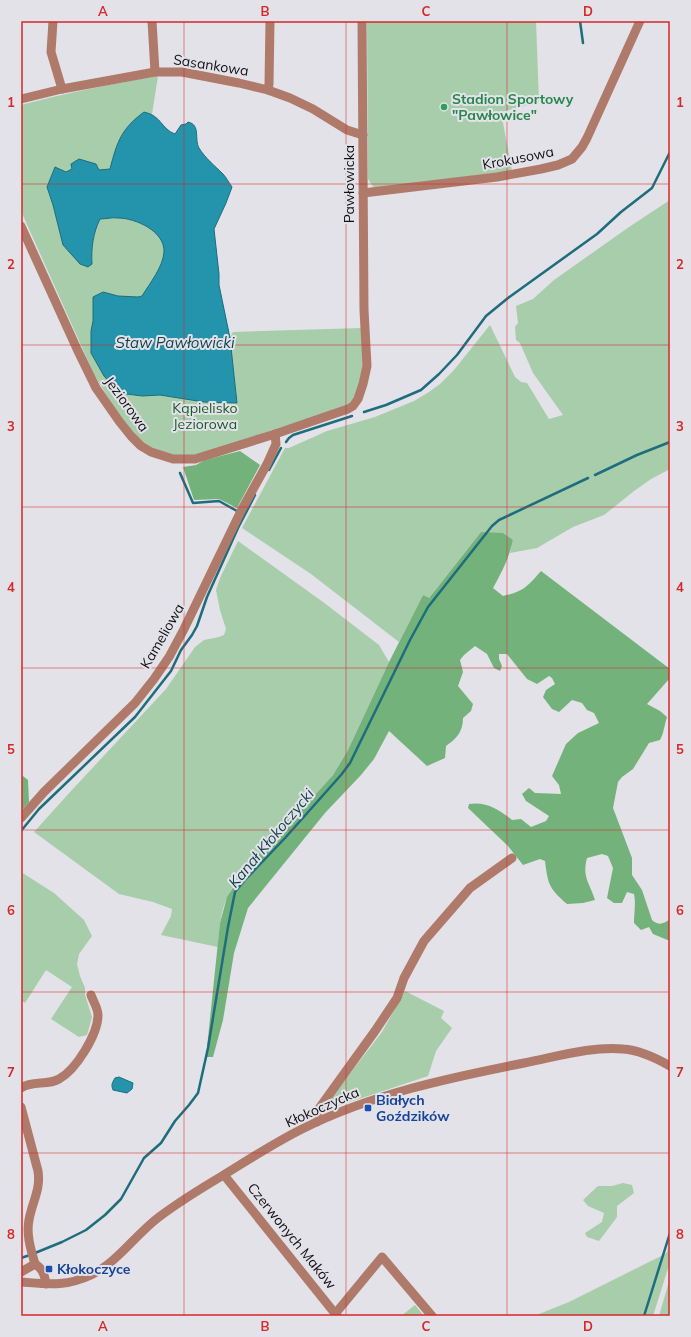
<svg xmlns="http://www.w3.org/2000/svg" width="691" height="1337" viewBox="0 0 691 1337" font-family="Mulish,sans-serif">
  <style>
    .green { fill: #a7cdab }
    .forest { fill: #74b27c }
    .water { fill: #2394ab; stroke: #1e6d7d }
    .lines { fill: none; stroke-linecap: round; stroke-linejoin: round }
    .stream { stroke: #1e6d7d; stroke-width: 2.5 }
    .street { stroke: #b07a6b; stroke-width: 9 }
    .grid { fill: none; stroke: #d62828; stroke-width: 1; stroke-opacity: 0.55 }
    .leisure-dot { fill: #2e9e5b; stroke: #e2e2e8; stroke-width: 1.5 }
    .transit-dot { fill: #1a4fb4; stroke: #e2e2e8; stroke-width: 1.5 }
    .labels { text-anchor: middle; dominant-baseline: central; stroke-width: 4; stroke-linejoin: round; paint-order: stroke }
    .street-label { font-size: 14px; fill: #111113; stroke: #e2e2e8 }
    .leisure-label { font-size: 14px; font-weight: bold; fill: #27864d; stroke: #e2e2e8; text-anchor: start }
    .park-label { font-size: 14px; fill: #185a28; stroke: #e2e2e8 }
    .transit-label { font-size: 14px; font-weight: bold; fill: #164399; stroke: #e2e2e8; text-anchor: start }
    .water-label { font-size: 15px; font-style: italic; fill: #103f4a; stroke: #e2e2e8 }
    .neatline { fill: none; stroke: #d62828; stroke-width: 1.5 }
    .grid-label { font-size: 13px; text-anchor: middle; font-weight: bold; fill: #d62828 }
  </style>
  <rect width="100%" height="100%" fill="#e2e2e8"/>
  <g class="green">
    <polygon points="367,21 536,21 539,102 501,112 512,171 374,188 368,179"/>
    <path d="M158,76L152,114C161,120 165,130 175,134L181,125L186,124L188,122C201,125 194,139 199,148C205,158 215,166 223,174C226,178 229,183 232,187L226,203L214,229L219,274V285L230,337L233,332L362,328C364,352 367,390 346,406L196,455C182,456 167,457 154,450C132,438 105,394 93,372L21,211V105C66,93 112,84 158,76Z"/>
    <polygon points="670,200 670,469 651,479 634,491 604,515 573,527 537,548 510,553 513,540 481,532 428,599 423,595 399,642 311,574 242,528 285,448 289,448 327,431 375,417 414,401 429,392 440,384 454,370 490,325 515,377 521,382 527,383 549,419 563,415 533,373 520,343 516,340 515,327 518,323 516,306 533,299 554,280 629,227"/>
    <path d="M238,541L323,602L379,645L389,662L348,750L333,775L305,806L297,808C275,835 243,865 228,896C220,911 219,931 218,947L161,935L171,916L172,909L153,902L119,894L34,832L71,791L166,689L195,647L204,640L219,637L224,635L226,629L220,610L216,590L220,578Z"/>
    <polygon points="21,872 54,893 84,920 92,936 79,954 77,964 80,976 85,988 85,995 92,1017 87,1035 79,1037 51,1019 72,987 46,970 25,1003 21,1000"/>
    <polygon points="405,991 444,1011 441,1018 452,1028 436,1051 428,1076 323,1111 322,1110 382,1032"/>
    <polygon points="623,1183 632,1185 634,1193 617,1206 617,1217 599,1241 587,1237 585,1233 602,1222 604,1213 588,1206 583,1200 598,1186 612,1186"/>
    <polygon points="670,1242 670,1262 653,1316 534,1316 569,1302 665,1254 667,1252"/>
    <polygon points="670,1278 670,1316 659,1316"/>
    <polygon points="415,1305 424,1316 401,1316"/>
  </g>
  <g class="forest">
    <polygon points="240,451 260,465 237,508 219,499 194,500 183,467 196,465 205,460"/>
    <path d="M481,532L503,533L513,540C509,558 502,572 493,588L503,596C523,592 528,586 541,571L670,669V678L647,704L660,711L667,717C664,726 664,733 660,740L649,743L633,769L622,777L618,782L613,808L632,858V875L642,890L652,920C659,926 663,924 670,919V941L653,934L649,927L641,930L634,923C634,913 636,903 634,894L627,892L622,903H614L607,898L613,868L608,856L602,854L587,858C582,877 589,882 595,900L583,903L567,904C549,888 548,885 545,861L540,859L523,865L508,846L468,808L469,804C486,801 500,810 512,820L521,819L531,827L546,821L549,816L526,801L522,794L529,788L535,793L561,794L559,785L552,776L566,744L578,733L599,723L594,713L587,710L582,703L572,700L559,712L552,709L543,697L546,690L555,684L552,678L549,676L537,684L527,679L507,654H499V659L502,666L500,671L494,668L487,654L475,646L464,655L460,660L463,672L458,686L473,704L471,711L463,718C463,732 456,739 446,746L445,758L427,766L389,731L374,759L361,775L325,813L248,908L234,953L223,1020L213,1057H206L220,923L227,897L244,870L270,834L287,815L297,808L305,806L333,775L348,750L389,662L423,595L429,598Z"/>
    <polygon points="23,776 28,780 29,802 21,811 21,777"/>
  </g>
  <g class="water">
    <path d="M144,112C162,116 161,129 175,134L181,125L186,124L188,122C201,125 194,139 199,148C205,158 215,166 223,174C226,177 229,183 232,187L226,203L214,229L219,274V285L230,338L237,403L204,402L160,395L142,396L119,393L104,376L91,353V331L93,321V297L103,292L118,296L138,297L142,296C150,283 163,267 164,252C165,231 135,218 118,218C112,217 106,219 100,219C93,233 91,249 92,264L88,267L80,264L63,245L53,205L47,187L55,167L66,172L72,169L71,164L79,159L96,164L99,170L110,169C117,142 121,129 144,112Z"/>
    <path d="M119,1077L133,1083L132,1089L127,1093L113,1090C111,1085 112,1083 115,1078Z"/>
  </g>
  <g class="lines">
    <g class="stream">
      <polyline points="580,21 583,43"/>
      <polyline points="364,412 386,405 421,390 439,374 457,355 486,316 508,298 597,234 621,212 652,188 670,152"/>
      <polyline points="286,442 289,438 293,435 352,416"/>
      <polyline points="269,470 281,448"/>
      <polyline points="180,473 193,503 219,501 237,511"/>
      <polyline points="595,475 637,455 670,442"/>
      <polyline points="21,831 39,809 135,717 171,671 181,650 192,635 197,626 207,597 238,528 255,495"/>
      <polyline points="35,1253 62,1242 86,1230 105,1215 121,1199 144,1158 161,1143 175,1121 189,1105 198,1093 208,1048 228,927 235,892 244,881 285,838 341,775 350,763 410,640 428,607 492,526 499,520 588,478"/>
      <polyline points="21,1258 30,1255"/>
      <polyline points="644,1316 670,1233"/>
    </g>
    <g class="street">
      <polyline points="53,21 51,52 62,89"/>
      <polyline points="152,21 155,72"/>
      <polyline points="268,90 269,84 270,21"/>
      <polyline points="21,99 62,89 155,72 182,72 239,83 268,90 290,98 313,109 347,130 363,135"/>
      <polyline points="363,193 497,177 541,169 558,165 572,159 582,147 587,138 640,21"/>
      <polyline points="21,226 77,349 96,388 119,421 131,436 141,446 151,452 173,459 195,459 275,434 348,409 353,406 358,399 363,384 367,366 364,310 362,21"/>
      <polyline points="21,818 44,792 135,703 154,679 169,657 184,629 241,511 267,464 276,444 275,434"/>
      <path d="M21,1088C33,1080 47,1086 59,1079C76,1070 98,1034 98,1015C98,1008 93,1001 91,995"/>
      <path d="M21,1107L38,1171C41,1190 32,1202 29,1220C26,1235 31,1250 35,1264C42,1268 45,1275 46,1284"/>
      <polyline points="317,1122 316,1118 318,1110 375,1031 397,998 404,978 424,941 470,888 512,858"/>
      <polyline points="224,1175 337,1316"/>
      <polyline points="21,1272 35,1264"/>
      <path d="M21,1282C48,1284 65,1287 91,1275C118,1262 135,1235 159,1217C179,1202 200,1189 222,1176C248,1160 274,1143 302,1129C372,1094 448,1078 524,1063C556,1057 591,1046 623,1049C640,1050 656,1058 670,1066"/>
      <polyline points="335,1314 382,1257 432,1316"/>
    </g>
  </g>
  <path class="grid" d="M184,21V1316M346,21V1316M507,21V1316M21,184H670M21,345H670M21,507H670M21,668H670M21,830H670M21,992H670M21,1153H670"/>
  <circle class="leisure-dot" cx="444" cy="107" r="4"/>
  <g class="transit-dot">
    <rect x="364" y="1104" width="8" height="8" rx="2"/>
    <rect x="45" y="1265" width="8" height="8" rx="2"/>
  </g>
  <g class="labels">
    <g class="street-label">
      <text transform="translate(211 65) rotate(9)">Sasankowa</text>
      <text transform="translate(518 158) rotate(-11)">Krokusowa</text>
      <text transform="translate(349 184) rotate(-90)">Pawłowicka</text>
      <text transform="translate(127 404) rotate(54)">Jeziorowa</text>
      <text transform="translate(162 636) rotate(-60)">Kameliowa</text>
      <text transform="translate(322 1107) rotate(-24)">Kłokoczycka</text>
      <text transform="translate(292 1236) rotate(51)">Czerwonych Maków</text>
    </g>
    <g class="leisure-label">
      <text x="452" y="99">Stadion Sportowy<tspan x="452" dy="16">"Pawłowice"</tspan></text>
    </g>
    <g class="park-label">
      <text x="205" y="408">Kąpielisko<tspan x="205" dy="16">Jeziorowa</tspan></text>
    </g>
    <g class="transit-label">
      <text x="376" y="1100">Białych<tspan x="376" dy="16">Goździków</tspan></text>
      <text x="57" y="1269">Kłokoczyce</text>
    </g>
    <g class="water-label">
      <text x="175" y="342">Staw Pawłowicki</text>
      <text transform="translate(271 838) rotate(-50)">Kanał Kłokoczycki</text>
    </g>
  </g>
  <rect width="691" height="1337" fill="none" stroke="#e2e2e8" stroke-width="44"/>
  <rect x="22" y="22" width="647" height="1293" class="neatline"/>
  <g class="grid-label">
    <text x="103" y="16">A</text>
    <text x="265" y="16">B</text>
    <text x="426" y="16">C</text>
    <text x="588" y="16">D</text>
    <text x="11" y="107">1</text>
    <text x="680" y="107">1</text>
    <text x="11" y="269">2</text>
    <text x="680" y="269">2</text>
    <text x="11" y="431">3</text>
    <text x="680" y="431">3</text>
    <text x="11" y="592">4</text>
    <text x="680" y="592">4</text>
    <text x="11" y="754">5</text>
    <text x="680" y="754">5</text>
    <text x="11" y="915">6</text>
    <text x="680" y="915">6</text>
    <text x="11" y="1077">7</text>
    <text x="680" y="1077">7</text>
    <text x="11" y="1239">8</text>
    <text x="680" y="1239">8</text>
    <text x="103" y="1331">A</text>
    <text x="265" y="1331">B</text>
    <text x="426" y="1331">C</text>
    <text x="588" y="1331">D</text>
  </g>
</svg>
